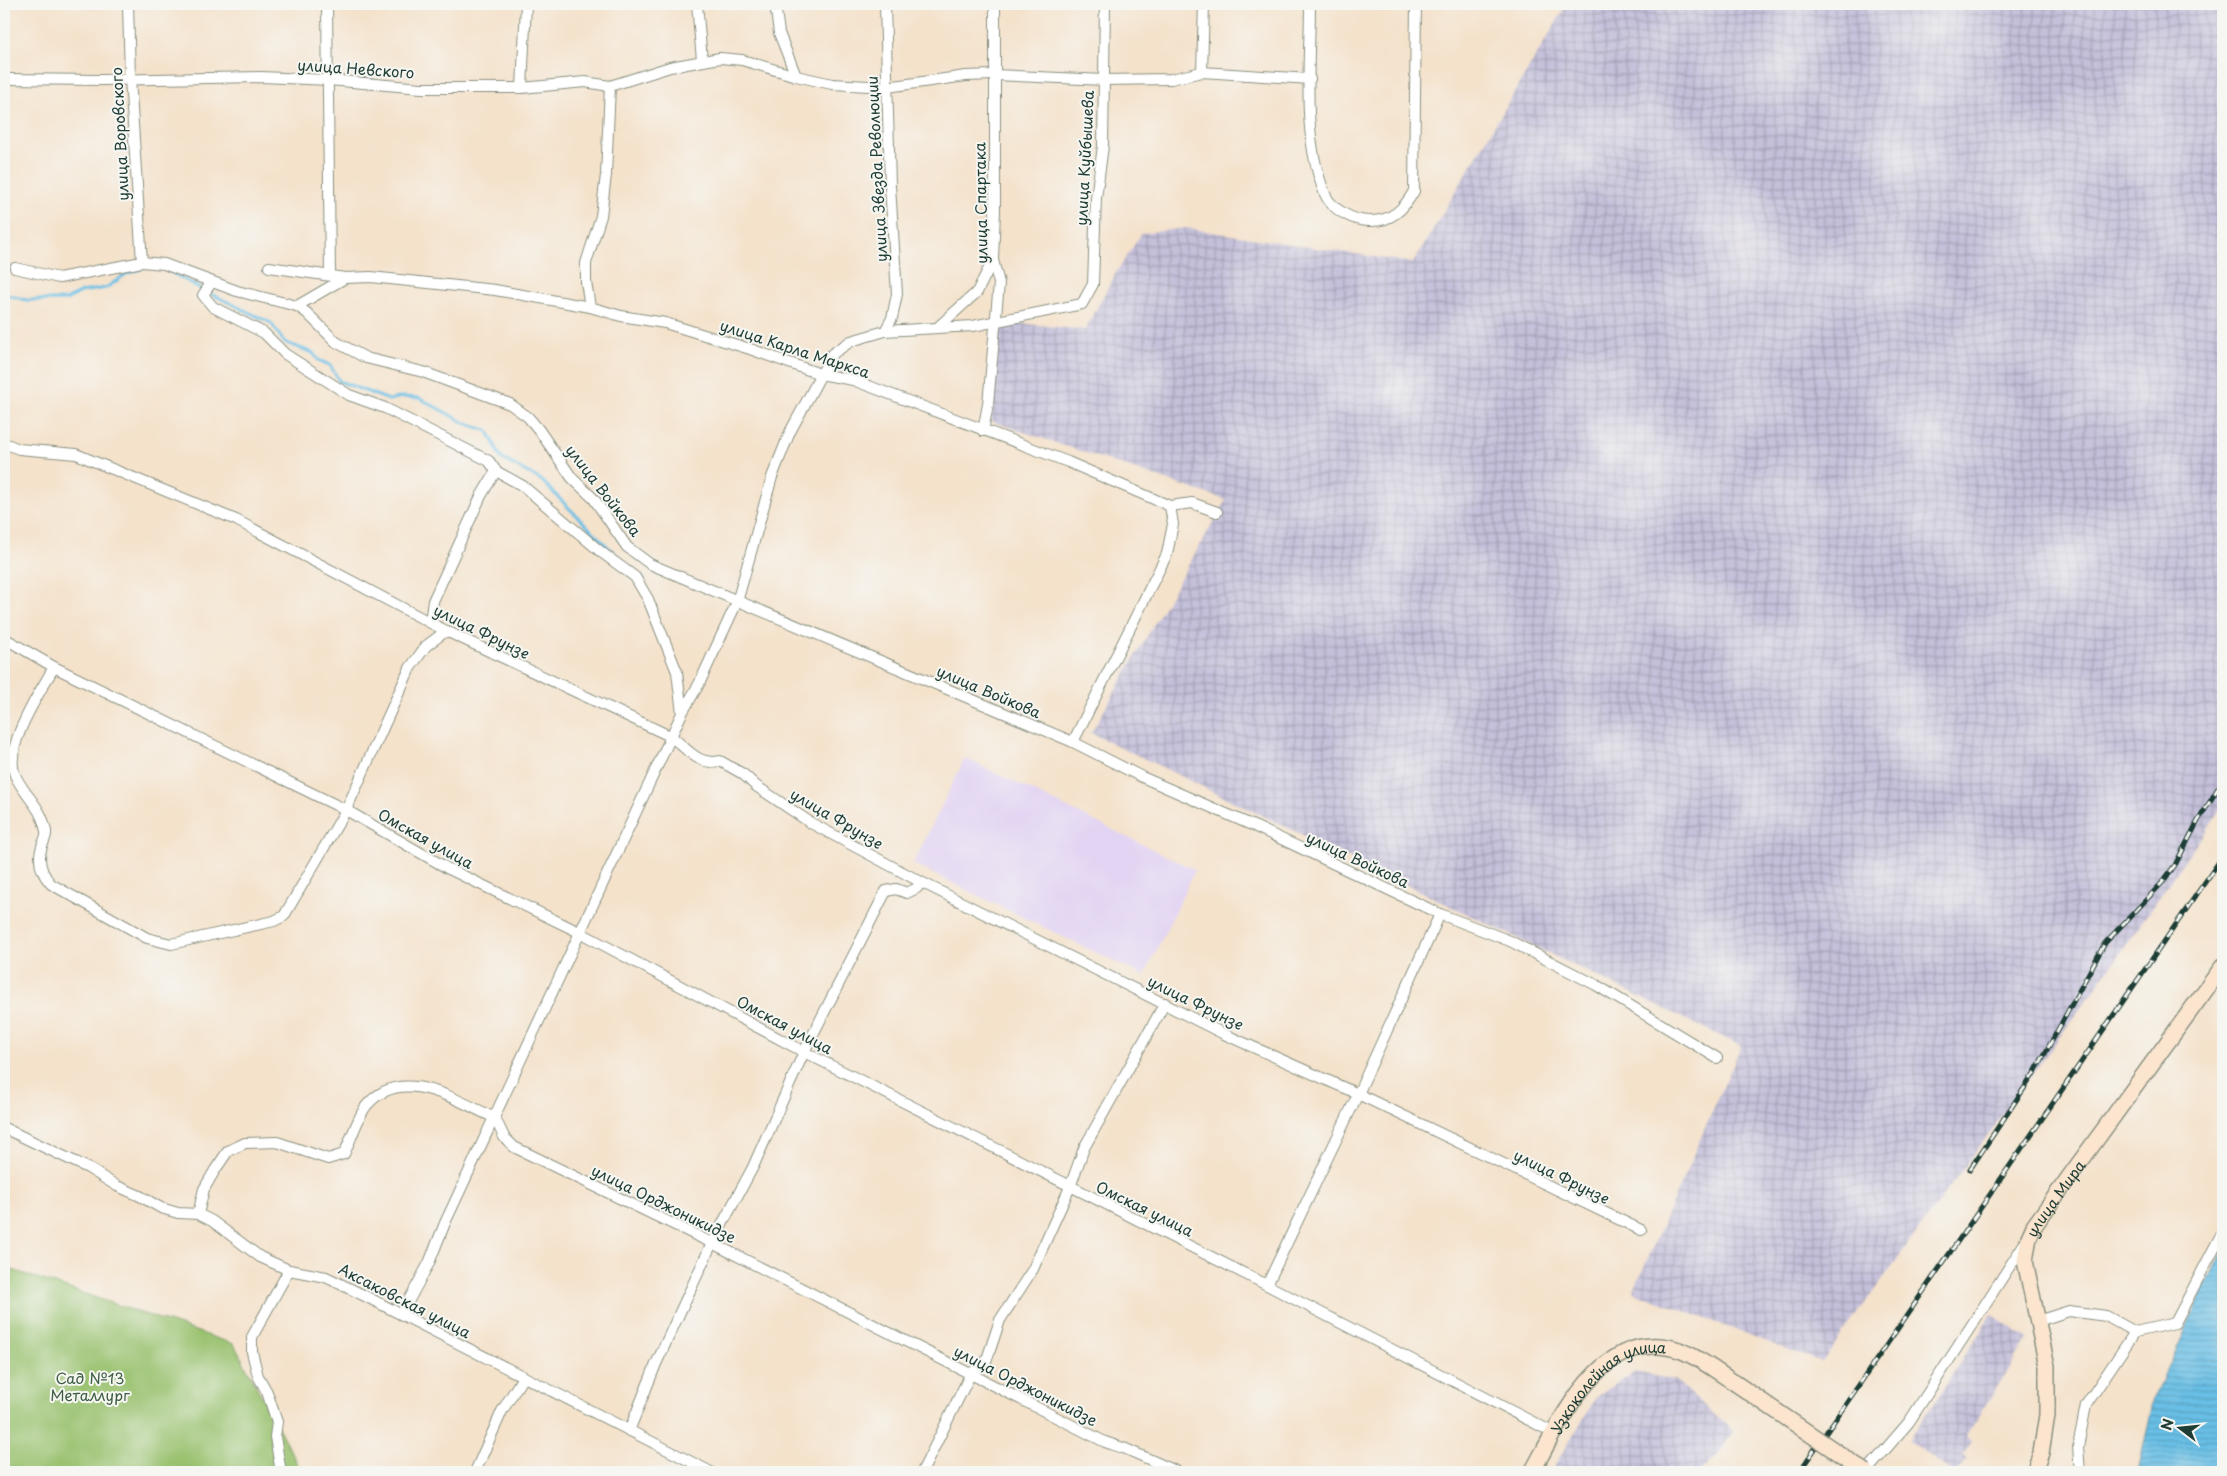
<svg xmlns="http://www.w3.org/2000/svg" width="2227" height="1476" viewBox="0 0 2227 1476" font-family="'Playpen Sans',sans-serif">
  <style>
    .built { fill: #e2d4f3 }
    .industrial { fill: url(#industrial-grid) }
    .garden { fill: #98c16d; stroke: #5c7f50 }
    .water { fill: url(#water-rules); stroke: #447e8d }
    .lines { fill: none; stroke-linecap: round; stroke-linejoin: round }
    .stream { stroke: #69bfe6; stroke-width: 3 }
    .street-casing { stroke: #8a9080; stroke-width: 12 }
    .secondary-casing { stroke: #8a9080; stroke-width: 18 }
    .street { stroke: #fff; stroke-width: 10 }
    .secondary { stroke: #fbe5cf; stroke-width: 15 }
    .rail-casing { stroke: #1f3d34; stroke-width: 5 }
    .rail { stroke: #f6f6f2; stroke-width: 3; stroke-dasharray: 9; stroke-linecap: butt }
    .secondary-bridge-casing { stroke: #8a9080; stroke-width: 18; stroke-linecap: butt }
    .secondary-bridge { stroke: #fbe5cf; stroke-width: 15 }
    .labels { text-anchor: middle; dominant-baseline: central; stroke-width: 4; stroke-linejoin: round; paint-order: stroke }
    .street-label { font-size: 15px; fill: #1f3d34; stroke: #f6f6f2 }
    .park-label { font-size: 15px; fill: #3d5e42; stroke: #f6f6f2 }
  </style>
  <defs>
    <pattern id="industrial-grid" width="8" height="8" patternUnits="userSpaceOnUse" patternTransform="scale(1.25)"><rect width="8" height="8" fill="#c5c0da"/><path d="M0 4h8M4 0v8" fill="none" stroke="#9f9db2"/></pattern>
    <pattern id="water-rules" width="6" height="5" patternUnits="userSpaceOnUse" patternTransform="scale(1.25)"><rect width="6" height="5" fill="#69bfe6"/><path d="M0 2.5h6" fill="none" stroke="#569cbb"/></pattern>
  </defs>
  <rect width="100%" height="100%" fill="#f6f6f2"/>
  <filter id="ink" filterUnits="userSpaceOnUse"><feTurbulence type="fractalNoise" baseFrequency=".02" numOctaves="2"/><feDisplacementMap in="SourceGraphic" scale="10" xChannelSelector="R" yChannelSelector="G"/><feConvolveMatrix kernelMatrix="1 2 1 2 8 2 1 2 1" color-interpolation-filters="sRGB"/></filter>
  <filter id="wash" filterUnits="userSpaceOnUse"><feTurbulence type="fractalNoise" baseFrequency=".0096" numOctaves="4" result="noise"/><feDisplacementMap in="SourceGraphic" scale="20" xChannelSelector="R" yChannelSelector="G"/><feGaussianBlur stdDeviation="1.12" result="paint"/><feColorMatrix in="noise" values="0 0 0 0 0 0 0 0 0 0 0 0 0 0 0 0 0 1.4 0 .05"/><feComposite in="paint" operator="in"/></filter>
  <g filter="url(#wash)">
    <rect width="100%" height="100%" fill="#f4e2cb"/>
    <polygon class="built" points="965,758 1195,870 1144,976 913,864"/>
    <g class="industrial">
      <polygon points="1567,4 2223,4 2223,806 2099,983 1822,1362 1633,1292 1741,1046 1091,733 1226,500 991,421 1000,321 1085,330 1117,271 1142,233 1186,228 1413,263"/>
      <polygon points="1991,1314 2028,1339 1966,1436 1972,1443 1963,1454 1968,1458 1956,1472 1952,1472 1909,1441"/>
      <polygon points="1635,1372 1675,1380 1733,1431 1718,1455 1700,1472 1551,1472 1597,1396"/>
    </g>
    <polygon class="garden" points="4,1267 234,1344 298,1465 294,1472 4,1472"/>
    <polygon class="water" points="2223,1249 2223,1472 2138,1472 2154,1398"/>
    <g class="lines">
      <g class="stream">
        <polyline points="167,270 203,290 271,323 284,342 313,353 318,360 330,365 339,381 389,400 402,397 419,398 465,423 488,431 501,458 541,480 623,562"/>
        <polyline points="4,294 26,300 66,300 81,292 106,288 126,274 147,266"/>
        <polyline points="637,574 643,579"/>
      </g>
    </g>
  </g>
  <g filter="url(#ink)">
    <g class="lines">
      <g class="street-casing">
        <g id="street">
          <polyline points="128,4 130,78 142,262"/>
          <polyline points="327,4 330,275"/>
          <polyline points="697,4 702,60"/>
          <polyline points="775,4 779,33 796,76"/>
          <polyline points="885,4 890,186 897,294 892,318 885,331"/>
          <path d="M1310,4C1310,66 1301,135 1325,194C1331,209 1353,221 1369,221C1391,222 1404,209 1414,191L1416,4"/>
          <polyline points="1202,72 1204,4"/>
          <polyline points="4,79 102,80 261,77 329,80 421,88 522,88 585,82 610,86 670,67 720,58 742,60 796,76 832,84 887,87 966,76 994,75 1104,80 1171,79 1202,72 1310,79"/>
          <polyline points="522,88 526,4"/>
          <polyline points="269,267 345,278 371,277 495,290 590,307 621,316 665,323 750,349 820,374 853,380 1068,462 1170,506 1192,503 1217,512"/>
          <polyline points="15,268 59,278 142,262 164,264 237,291 297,306 345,278"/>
          <polyline points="211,283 203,295 213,307 264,333 285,354 349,395 385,408 489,461 496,471 523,486 601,552 635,577 648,599 677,672 682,713"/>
          <polyline points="297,306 307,313 336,342 366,358 423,372 510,404 528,417 539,430 572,478 594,499 627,547 650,564 1073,742 1142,777 1256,827 1440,914 1510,941 1596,985 1717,1058"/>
          <polyline points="590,307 586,282 586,263 601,216 606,175 610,86"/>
          <polyline points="937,328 977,292 993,260"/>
          <polyline points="983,431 988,404 999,283 993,260 995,211 995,4"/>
          <path d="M4,443L19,449L76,454L236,520L446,631L672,737C688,750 699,766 720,761L743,774L756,786L811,823L921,882L1224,1034L1358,1094L1641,1230"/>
          <polyline points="430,622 433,601 481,496 496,471"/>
          <polyline points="4,638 54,667 346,810 447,868 581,933 804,1052 1267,1285 1554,1433"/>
          <path d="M54,667C40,692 3,747 15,775C25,797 41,805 46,831C47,836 44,841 42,846C37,861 41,873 51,884L147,938L171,944L274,921L284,916L346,810L410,668L426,646L446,631"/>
          <polyline points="1073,742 1167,554 1173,524 1170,506"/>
          <polyline points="4,1128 88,1168 117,1186 140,1196 161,1208 178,1213 198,1214 212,1221 260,1257 289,1270 326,1277 365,1296 711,1472"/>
          <path d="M198,1214L204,1189L215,1170L228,1151L245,1143L277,1142L328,1159L344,1154C350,1142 359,1114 367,1105C402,1064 457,1101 495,1118L504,1137L514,1147L712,1243L1105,1442L1126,1449L1178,1472"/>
          <polyline points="1267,1285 1358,1094 1440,914"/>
          <polyline points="402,1313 429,1263 445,1223 682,713 699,684 737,602 772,477 790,432 832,354 851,341 885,331 973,326 1082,304 1093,284 1096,198 1103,146 1105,4"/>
          <polyline points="2038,1321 2069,1311 2106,1316 2135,1332"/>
          <polyline points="629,1431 656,1364 712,1243 753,1167 804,1052 886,891 896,889 907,893 917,888 921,882"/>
          <polyline points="281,1472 275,1437 277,1422 267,1392 258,1376 252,1352 252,1337 289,1270"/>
          <polyline points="475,1472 502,1411 523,1377"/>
          <polyline points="922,1472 971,1373 986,1362 1000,1320 1033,1269 1070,1187 1084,1148 1165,1003"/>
          <polyline points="1866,1472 1909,1422 2026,1241"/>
          <polyline points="2080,1472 2078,1447 2086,1405 2135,1332 2175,1323 2223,1231"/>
        </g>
      </g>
      <g class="secondary-casing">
        <g id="secondary">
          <path id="s1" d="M1532,1472C1561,1420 1602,1325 1679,1350C1699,1357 1717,1372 1735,1383"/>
          <path id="s2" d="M2034,1472L2041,1453L2047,1415V1366L2025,1261L2029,1237L2034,1226L2075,1169L2223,966"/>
        </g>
      </g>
      <use href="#street" class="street"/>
      <use href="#secondary" class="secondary"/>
      <g class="rail-casing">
        <g id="rail">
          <polyline points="1970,1169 2035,1072 2105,943 2162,883 2175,865 2198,821 2223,780"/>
          <polyline points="1799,1472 2223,856"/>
        </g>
      </g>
      <use href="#rail" class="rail"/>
      <g class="secondary-bridge-casing">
        <polyline id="secondary-bridge" points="1735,1383 1866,1472"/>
      </g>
      <use href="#secondary-bridge" class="secondary-bridge"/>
    </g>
  </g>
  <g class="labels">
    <g class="street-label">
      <text transform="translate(356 68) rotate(4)">улица Невского</text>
      <text transform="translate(119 134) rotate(-93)">улица Воровского</text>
      <text transform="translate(1084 158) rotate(-87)">улица Куйбышева</text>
      <text transform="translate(876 169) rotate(-93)">улица Звезда Революции</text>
      <text transform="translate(980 203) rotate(-91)">улица Спартака</text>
      <text transform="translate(795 348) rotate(18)">улица Карла Маркса</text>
      <text transform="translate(604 490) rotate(52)">улица Войкова</text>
      <text transform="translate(482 631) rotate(26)">улица Фрунзе</text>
      <text transform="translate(989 691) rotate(23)">улица Войкова</text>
      <text transform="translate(837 818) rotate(30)">улица Фрунзе</text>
      <text transform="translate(426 838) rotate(29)">Омская улица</text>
      <text transform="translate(1358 859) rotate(25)">улица Войкова</text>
      <text transform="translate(1196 1002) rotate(26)">улица Фрунзе</text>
      <text transform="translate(785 1024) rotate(28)">Омская улица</text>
      <text transform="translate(1562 1176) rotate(26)">улица Фрунзе</text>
      <text stroke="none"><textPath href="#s2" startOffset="286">улица Мира</textPath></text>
      <text transform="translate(664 1203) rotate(26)">улица Орджоникидзе</text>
      <text transform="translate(1145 1208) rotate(26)">Омская улица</text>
      <text transform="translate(405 1300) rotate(27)">Аксаковская улица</text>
      <text transform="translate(1026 1385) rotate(27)">улица Орджоникидзе</text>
      <text stroke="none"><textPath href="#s1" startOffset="121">Узкоколейная улица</textPath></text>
    </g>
    <g class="park-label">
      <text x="90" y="1377">Сад №13<tspan x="90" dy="17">Металлург</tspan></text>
    </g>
  </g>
  <rect width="2227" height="1476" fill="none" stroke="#f6f6f2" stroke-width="20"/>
  <g transform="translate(2180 1428) rotate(286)" stroke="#f6f6f2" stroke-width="4" paint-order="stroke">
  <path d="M0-4L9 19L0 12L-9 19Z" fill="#1f3d34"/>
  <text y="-8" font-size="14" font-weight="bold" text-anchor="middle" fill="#1f3d34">N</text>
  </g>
</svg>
